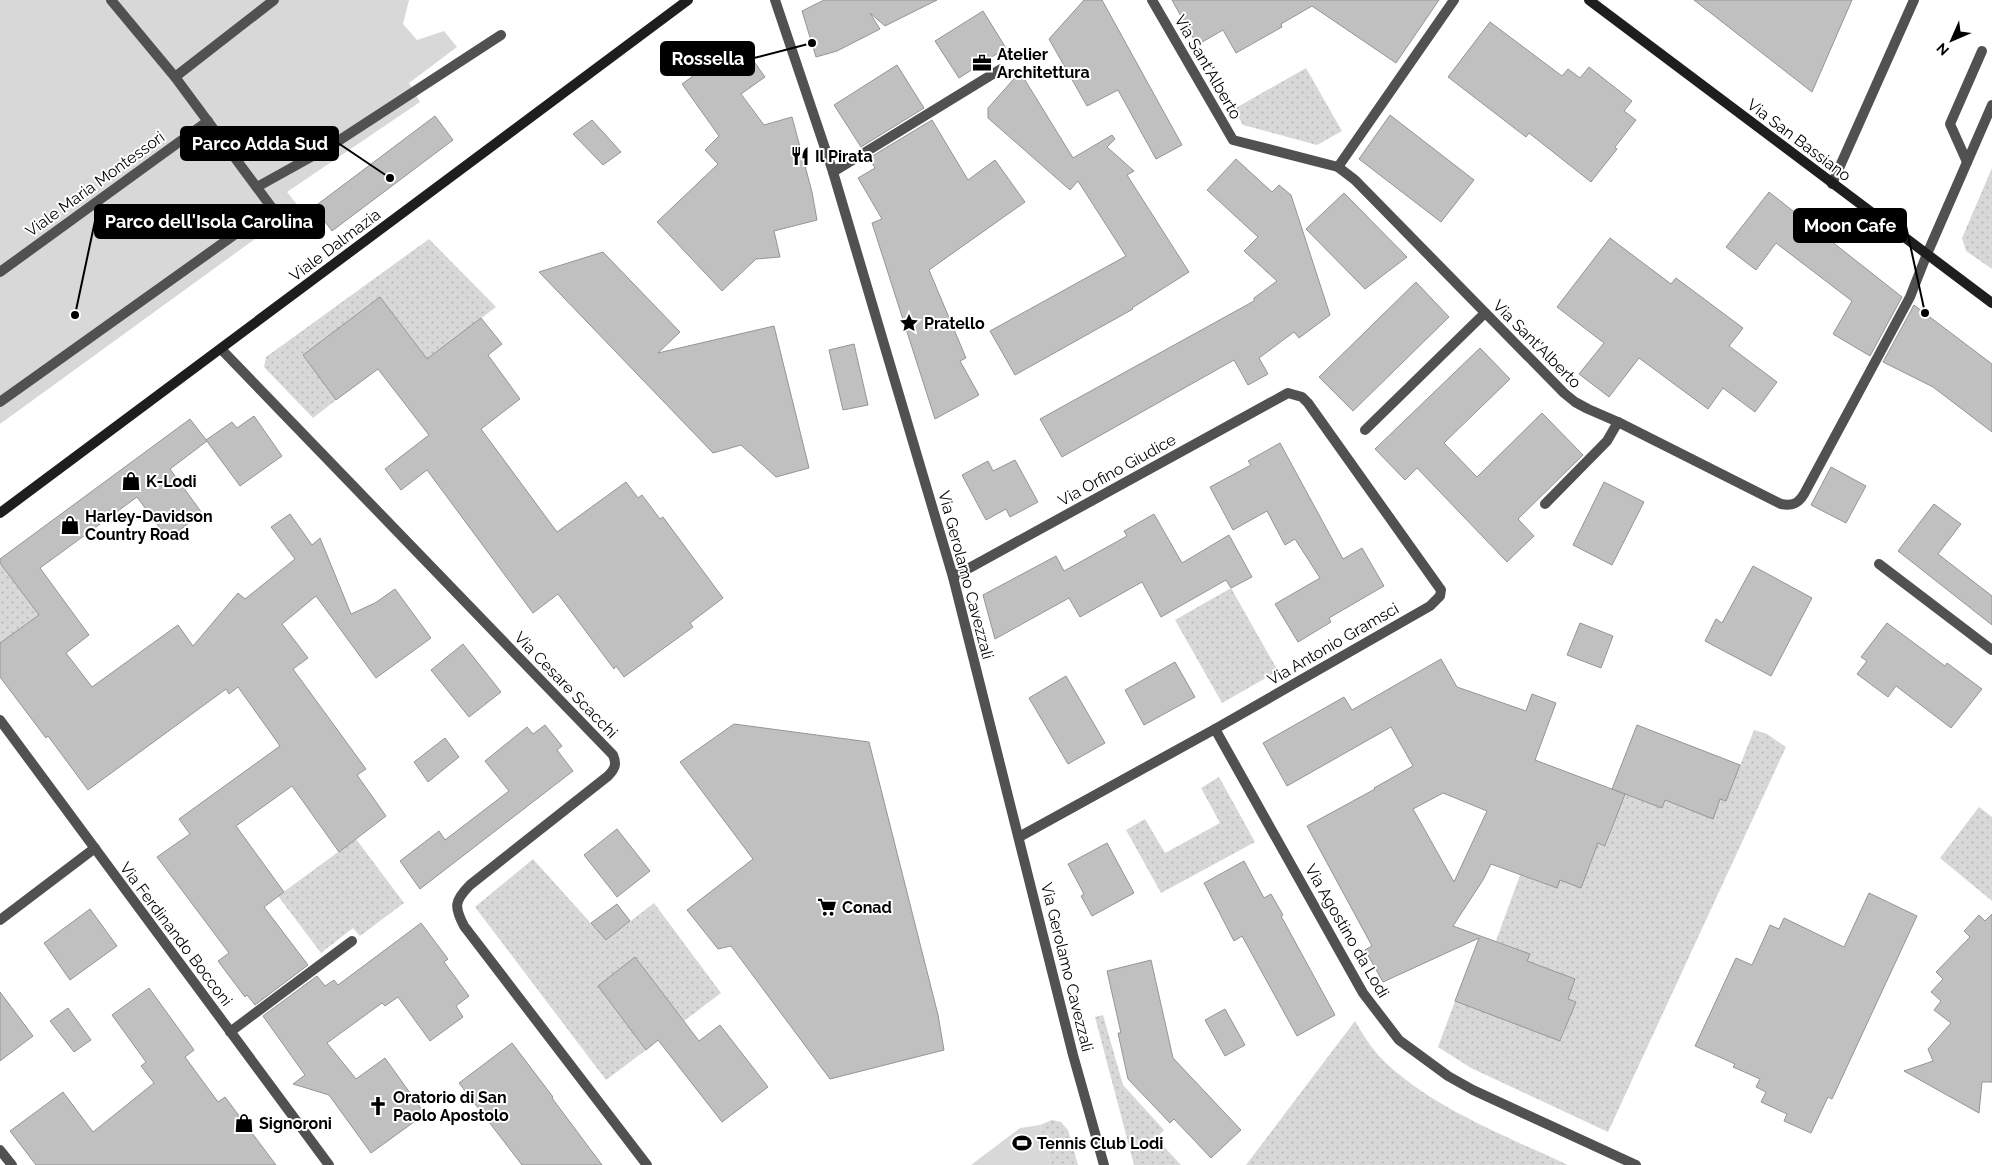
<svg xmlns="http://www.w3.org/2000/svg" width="1992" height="1165" viewBox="0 0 1992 1165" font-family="Raleway,sans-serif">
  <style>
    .grass { fill: url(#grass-dots) }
    .park { fill: #d8d8d8 }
    .building { fill: #c0c0c0; stroke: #959595; fill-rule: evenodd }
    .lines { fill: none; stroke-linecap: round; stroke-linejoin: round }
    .lane { stroke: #515151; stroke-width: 10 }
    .street { stroke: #515151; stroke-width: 10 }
    .secondary { stroke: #1e1e1e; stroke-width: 10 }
    .labels { text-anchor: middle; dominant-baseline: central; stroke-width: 4; stroke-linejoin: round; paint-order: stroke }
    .poi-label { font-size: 16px; font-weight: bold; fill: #000; stroke: #fff; text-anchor: start }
    .street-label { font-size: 16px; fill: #000; stroke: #fff }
    .leader { fill: none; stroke: #000; stroke-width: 2 }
    .callout-dot { fill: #000; stroke: #fff; stroke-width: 2 }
    .callout { fill: #000; stroke: #000; stroke-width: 2 }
    .callout-label { font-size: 18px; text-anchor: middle; font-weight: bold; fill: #fff }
  </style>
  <defs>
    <pattern id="grass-dots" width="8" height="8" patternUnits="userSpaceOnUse" patternTransform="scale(1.25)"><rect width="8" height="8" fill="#d8d8d8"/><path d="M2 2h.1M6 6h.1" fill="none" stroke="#b8b8b8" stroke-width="1.8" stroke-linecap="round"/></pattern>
  </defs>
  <rect width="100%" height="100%" fill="#fff"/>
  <g class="grass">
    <polygon points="1306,68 1342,131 1317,145 1243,125 1234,109"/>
    <polygon points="1992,168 1992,269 1966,251 1962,238"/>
    <polygon points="429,239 496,307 427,359 380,297 303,355 336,400 313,418 264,367 266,357"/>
    <polygon points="0,563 39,615 0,643"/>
    <polygon points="1231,588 1278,671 1222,703 1175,620"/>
    <polygon points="1754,730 1767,734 1786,747 1608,1132 1471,1068 1438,1047 1455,1001 1561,1041 1576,1002 1568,999 1575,979 1527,961 1529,954 1496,941 1520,875 1557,888 1560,880 1581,888 1598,843 1606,846 1625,794 1662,808 1665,800 1713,819 1720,799 1726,801"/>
    <polygon points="1219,777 1255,842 1161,893 1126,830 1145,819 1165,853 1220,823 1201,788"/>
    <polygon points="1979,807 1992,817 1992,901 1940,858"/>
    <polygon points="356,839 404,903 360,936 353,928 321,953 278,896"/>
    <polygon points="533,859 606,940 654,903 721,993 684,1021 635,958 598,986 646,1050 606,1080 475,907"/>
    <polygon points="1103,1015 1123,1085 1164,1130 1156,1138 1181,1165 1134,1165 1095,1017"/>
    <path d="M1355,1021C1362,1033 1370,1046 1379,1056C1427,1106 1506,1136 1568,1165H1246Z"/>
    <polygon points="1052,1120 1061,1122 1068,1130 1078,1165 1051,1165 1040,1125"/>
  </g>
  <g class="park">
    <polygon points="0,0 409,0 403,24 417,40 444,31 457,47 409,83 420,102 287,192 299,207 0,424"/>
    <polygon points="1040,1125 1051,1165 971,1165 1020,1128"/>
  </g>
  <g class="building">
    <polygon points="824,0 937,0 885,26 870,13 880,29 837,51 816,57 802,11"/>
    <polygon points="1084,0 1102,0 1182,145 1156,159 1118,90 1087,106 1049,39"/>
    <polygon points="1172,0 1439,0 1396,63 1312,6 1281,24 1282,27 1236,53 1223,30 1197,45"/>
    <polygon points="1694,0 1852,0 1812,92"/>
    <polygon points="983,11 1006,48 959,78 935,41"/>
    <polygon points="1490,22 1562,76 1568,69 1580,78 1589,67 1632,101 1624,111 1636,120 1615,147 1617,149 1591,182 1529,133 1526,137 1448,77"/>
    <polygon points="740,42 765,77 741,94 764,125 792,117 812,192 817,220 774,231 780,257 756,259 722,291 657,222 718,164 705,150 719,136 682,84"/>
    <polygon points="897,65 924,108 861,147 834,105"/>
    <polygon points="1020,72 1073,158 1112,135 1115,139 1107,147 1134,171 1127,175 1189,272 1132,308 1133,309 1015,375 990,331 1126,256 1078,181 1070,190 988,118 988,108"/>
    <polygon points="1390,115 1474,180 1441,222 1359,159"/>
    <polygon points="435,116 453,140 332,231 314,207"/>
    <polygon points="592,120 621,152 603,165 573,134"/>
    <polygon points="932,120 968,180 995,160 1025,202 929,270 966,358 960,361 979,395 935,419 872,223 882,219 858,178 875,168 869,158"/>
    <polygon points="1236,159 1272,192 1279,185 1291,195 1330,315 1299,338 1294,332 1259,358 1268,374 1248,385 1234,360 1062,457 1040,419 1254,301 1254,298 1277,281 1244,251 1258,237 1207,190"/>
    <polygon points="1769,192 1902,297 1870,356 1833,334 1852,301 1776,243 1756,270 1726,247"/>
    <polygon points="1344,193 1407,257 1365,289 1306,229"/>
    <polygon points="1610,238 1671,284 1676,278 1743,328 1729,346 1777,382 1755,412 1723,388 1708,409 1639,358 1609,397 1579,374 1604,343 1557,307"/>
    <polygon points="603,252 680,332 658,353 774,326 809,468 776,477 741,445 713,453 539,272"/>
    <polygon points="1416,282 1449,317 1353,411 1319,377"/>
    <polygon points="380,297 427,359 481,318 502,344 488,355 520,399 481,429 557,532 626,482 638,498 642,495 660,519 663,517 723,598 690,623 693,627 624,677 616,666 614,669 558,594 533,613 427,470 401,490 385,469 429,435 378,369 336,400 303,355"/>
    <polygon points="1914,305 1992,364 1992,432 1933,387 1883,362"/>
    <polygon points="854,344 868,405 843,410 829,350"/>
    <polygon points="1480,348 1510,379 1444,443 1477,477 1542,413 1583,455 1518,519 1534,536 1507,562 1417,468 1405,480 1375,449"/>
    <polygon points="254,416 282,456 240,486 206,440 232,422 237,428"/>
    <polygon points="190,419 207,441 170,469 202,513 168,539 137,497 40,568 89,635 66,653 92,687 178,625 193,646 238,593 245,599 295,559 271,527 290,514 312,545 320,538 351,614 375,603 395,589 431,638 376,678 316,596 282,624 308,658 293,669 366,769 357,775 386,816 339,852 292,786 236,826 284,892 264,907 308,965 255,1005 247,995 245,997 218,961 229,953 157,857 190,834 179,819 280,746 238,687 229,694 226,689 88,790 48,736 46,738 0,677 0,643 39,615 0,563 0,559"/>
    <polygon points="1280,443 1343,559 1362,548 1384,586 1329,618 1331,622 1298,642 1275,604 1320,578 1295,539 1285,545 1267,511 1233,530 1210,487 1251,465 1248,461"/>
    <polygon points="1015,460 1038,502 1010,517 1006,509 986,520 962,475 988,461 993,471"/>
    <polygon points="1831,467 1866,486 1846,523 1811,505"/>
    <polygon points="1604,482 1644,502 1612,565 1573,545"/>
    <polygon points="1934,504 1961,524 1938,554 1992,596 1992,625 1898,551"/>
    <polygon points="1154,514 1182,563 1229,535 1252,577 1231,588 1226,580 1161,617 1142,582 1080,617 1069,598 995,639 983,595 1056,556 1064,571 1127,536 1124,531"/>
    <polygon points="1753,566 1812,598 1771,676 1705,641 1716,619 1722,623"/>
    <polygon points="1580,623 1613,636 1601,668 1567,655"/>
    <polygon points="1887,623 1945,666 1947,663 1982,689 1951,728 1896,686 1888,697 1857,674 1867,661 1861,657"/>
    <polygon points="463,644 501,692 469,717 431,670"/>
    <path d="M1441,659L1457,687L1526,711L1532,694L1556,703L1535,760L1625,794L1605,846L1598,843L1581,888L1560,880L1557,888L1491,864L1483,880L1453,926L1530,954L1527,961L1575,979L1568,999L1576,1002L1560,1041L1455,1001L1479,938L1383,982L1365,950L1372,946L1307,826L1375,789L1374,788L1413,766L1391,727L1287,786L1263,743L1344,697L1352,710ZM1443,793L1487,811L1454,882L1413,809Z"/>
    <polygon points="1175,662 1195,697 1144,725 1125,690"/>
    <polygon points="1066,676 1105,743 1068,764 1029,698"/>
    <polygon points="734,724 869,742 938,1015 944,1050 830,1079 731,946 718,949 687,910 753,859 680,762"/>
    <polygon points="545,725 562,746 557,750 573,771 420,889 400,861 439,831 445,840 509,791 485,761 527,727 533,734"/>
    <polygon points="1637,725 1740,765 1726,801 1720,799 1713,819 1665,800 1662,808 1612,789"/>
    <polygon points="445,738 459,757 428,782 414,762"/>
    <polygon points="617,829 650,871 617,897 584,855"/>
    <polygon points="1107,843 1134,893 1092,916 1081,896 1084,894 1068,864"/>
    <polygon points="1244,861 1264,898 1271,894 1283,915 1281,916 1335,1015 1297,1036 1242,936 1234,941 1204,883"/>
    <polygon points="1869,893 1917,916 1832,1099 1828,1097 1811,1133 1784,1121 1787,1114 1761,1102 1766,1092 1756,1087 1760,1079 1733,1067 1735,1064 1695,1046 1736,958 1752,965 1770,925 1779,929 1784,918 1844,947"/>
    <polygon points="617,904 630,921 606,940 591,923"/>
    <polygon points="90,909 117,946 70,980 44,943"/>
    <polygon points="1992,914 1992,1082 1982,1082 1979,1113 1904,1071 1933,1061 1928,1049 1951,1023 1934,1010 1941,1001 1931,992 1943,979 1936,972 1970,937 1964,931 1979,915 1985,921"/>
    <polygon points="421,923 448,959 444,962 469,996 456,1006 463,1017 430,1041 398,997 385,1006 382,1003 327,1043 356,1079 385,1058 425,1114 371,1153 329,1095 293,1084 305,1075 263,1016 317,976 325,986 334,980 338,985"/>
    <polygon points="635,957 699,1041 720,1025 768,1087 722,1122 658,1040 646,1050 598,986"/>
    <polygon points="1151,960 1173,1058 1241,1130 1211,1158 1174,1119 1170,1123 1128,1079 1118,1033 1121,1033 1107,971"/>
    <polygon points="149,988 194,1050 185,1057 218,1102 225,1097 276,1165 36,1165 10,1131 63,1092 93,1132 154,1083 141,1066 146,1062 112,1015"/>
    <polygon points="0,992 33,1036 0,1061"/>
    <polygon points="68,1008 91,1040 74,1052 50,1021"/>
    <polygon points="1225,1009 1245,1045 1225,1056 1205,1020"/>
    <polygon points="512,1043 553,1097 552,1098 602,1165 522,1165 459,1083"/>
  </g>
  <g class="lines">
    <g class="lane">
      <polyline points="1967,162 1950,124 1982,51"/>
      <polyline points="833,172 1001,69"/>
      <polyline points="1365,430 1485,313"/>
      <polyline points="1545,504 1607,441 1618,422"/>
      <polyline points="230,1032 352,941"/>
    </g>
    <g class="street">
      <polyline points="775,0 833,172 953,577 1073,1055 1104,1165"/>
      <path d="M1152,0L1233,140L1338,167L1355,180L1564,393L1575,402L1588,409L1618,422L1781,504C1792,506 1798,504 1804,494L1910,297L1927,254L1992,105"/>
      <polyline points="175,77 274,0"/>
      <polyline points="1338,167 1454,0"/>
      <polyline points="1832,184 1914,0"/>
      <polyline points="257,187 329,147 501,35"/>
      <polyline points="0,272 208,121"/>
      <path d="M221,349L613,755C617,764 615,769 608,776L470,885C454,901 454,907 464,926L647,1165"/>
      <polyline points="0,402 272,208 175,77 111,0"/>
      <polyline points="1879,564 1992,650"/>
      <polyline points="953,577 1288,393 1302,397 1308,403 1441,590 1440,596 1430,606 1215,729 1019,837"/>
      <polyline points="0,720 329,1165"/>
      <polyline points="1215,729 1363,993 1399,1040 1448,1076 1473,1090 1636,1165"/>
      <polyline points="0,920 95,848"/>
      <polyline points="0,1150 12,1165"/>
    </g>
    <g class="secondary">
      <polyline points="1589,0 1992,303"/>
      <polyline points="0,513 688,0"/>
    </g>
  </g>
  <defs>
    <g id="office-bare" transform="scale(1.5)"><path d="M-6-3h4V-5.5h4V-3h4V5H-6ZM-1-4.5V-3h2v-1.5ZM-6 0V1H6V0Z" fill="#000" stroke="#fff" stroke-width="2.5" paint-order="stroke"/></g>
    <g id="restaurant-bare" transform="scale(1.5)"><path d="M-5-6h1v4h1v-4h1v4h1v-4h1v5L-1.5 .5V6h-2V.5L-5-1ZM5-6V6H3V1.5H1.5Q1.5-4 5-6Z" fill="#000" stroke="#fff" stroke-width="2.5" paint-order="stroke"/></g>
    <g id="sight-bare" transform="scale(1.5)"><path d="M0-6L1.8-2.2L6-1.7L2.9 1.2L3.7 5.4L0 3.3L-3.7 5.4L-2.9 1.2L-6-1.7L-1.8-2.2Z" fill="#000" stroke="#fff" stroke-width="2.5" paint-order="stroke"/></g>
    <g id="shop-bare" transform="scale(1.5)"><path d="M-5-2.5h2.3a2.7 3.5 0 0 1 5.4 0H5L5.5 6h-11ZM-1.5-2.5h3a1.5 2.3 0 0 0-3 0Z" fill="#000" stroke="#fff" stroke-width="2.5" paint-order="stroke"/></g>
    <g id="supermarket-bare" transform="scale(1.5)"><path d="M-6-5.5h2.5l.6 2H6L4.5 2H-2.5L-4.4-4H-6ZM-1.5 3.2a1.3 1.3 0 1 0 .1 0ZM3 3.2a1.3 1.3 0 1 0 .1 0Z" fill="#000" stroke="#fff" stroke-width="2.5" paint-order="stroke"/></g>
    <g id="church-bare" transform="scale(1.5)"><path d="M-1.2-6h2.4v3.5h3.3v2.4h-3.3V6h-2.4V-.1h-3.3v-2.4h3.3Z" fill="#000" stroke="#fff" stroke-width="2.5" paint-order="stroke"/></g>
    <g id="stadium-bare" transform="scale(1.5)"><path d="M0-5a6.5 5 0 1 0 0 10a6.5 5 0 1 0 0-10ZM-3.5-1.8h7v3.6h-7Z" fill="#000" stroke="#fff" stroke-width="2.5" paint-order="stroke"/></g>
  </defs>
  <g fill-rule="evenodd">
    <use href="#office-bare" x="982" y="63"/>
    <use href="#restaurant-bare" x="800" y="156"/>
    <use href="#sight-bare" x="909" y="323"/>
    <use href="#shop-bare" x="131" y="481"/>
    <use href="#shop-bare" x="70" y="525"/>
    <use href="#supermarket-bare" x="827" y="907"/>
    <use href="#church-bare" x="378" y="1106"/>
    <use href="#shop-bare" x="244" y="1123"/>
    <use href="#stadium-bare" x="1022" y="1143"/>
  </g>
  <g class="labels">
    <g class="poi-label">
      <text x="997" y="54">Atelier<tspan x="997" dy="18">Architettura</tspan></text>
      <text x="815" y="156">Il Pirata</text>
      <text x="924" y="323">Pratello</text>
      <text x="146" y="481">K-Lodi</text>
      <text x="85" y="516">Harley-Davidson<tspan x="85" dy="18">Country Road</tspan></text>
      <text x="842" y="907">Conad</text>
      <text x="393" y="1097">Oratorio di San<tspan x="393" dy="18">Paolo Apostolo</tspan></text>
      <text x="259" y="1123">Signoroni</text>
      <text x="1037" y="1143">Tennis Club Lodi</text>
    </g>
    <g class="street-label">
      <text transform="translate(1208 67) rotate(60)">Via Sant'Alberto</text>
      <text transform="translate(1799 140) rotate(37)">Via San Bassiano</text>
      <text transform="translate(95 184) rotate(-36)">Viale Maria Montessori</text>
      <text transform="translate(335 245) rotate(-37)">Viale Dalmazia</text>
      <text transform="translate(1537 344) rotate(45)">Via Sant'Alberto</text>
      <text transform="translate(1117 470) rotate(-29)">Via Orfino Giudice</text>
      <text transform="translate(966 575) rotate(75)">Via Gerolamo Cavezzali</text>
      <text transform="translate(1333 644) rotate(-30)">Via Antonio Gramsci</text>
      <text transform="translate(566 685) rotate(46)">Via Cesare Scacchi</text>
      <text transform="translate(1347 931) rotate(60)">Via Agostino da Lodi</text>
      <text transform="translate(176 934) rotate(53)">Via Ferdinando Bocconi</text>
      <text transform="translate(1067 967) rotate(76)">Via Gerolamo Cavezzali</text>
    </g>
  </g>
  <path class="leader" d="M812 43L754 58M390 178L338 143M75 315L95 221M1925 313L1906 226"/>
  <g class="callout-dot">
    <circle cx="812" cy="43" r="5"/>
    <circle cx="390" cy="178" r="5"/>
    <circle cx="75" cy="315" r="5"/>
    <circle cx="1925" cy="313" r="5"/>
  </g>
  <g class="callout">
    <rect x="661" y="42" width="93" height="33" rx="5"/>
    <rect x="181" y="127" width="157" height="33" rx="5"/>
    <rect x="95" y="205" width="229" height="33" rx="5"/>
    <rect x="1794" y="209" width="112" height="33" rx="5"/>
  </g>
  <g class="callout-label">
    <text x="708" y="65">Rossella</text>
    <text x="260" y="150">Parco Adda Sud</text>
    <text x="209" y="228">Parco dell'Isola Carolina</text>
    <text x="1850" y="232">Moon Cafe</text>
  </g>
  <g transform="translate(1952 40) rotate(225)" stroke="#ffffff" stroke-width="4" paint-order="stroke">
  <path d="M0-4L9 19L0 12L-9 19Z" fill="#000000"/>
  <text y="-8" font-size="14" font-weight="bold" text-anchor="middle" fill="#000000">N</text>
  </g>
</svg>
